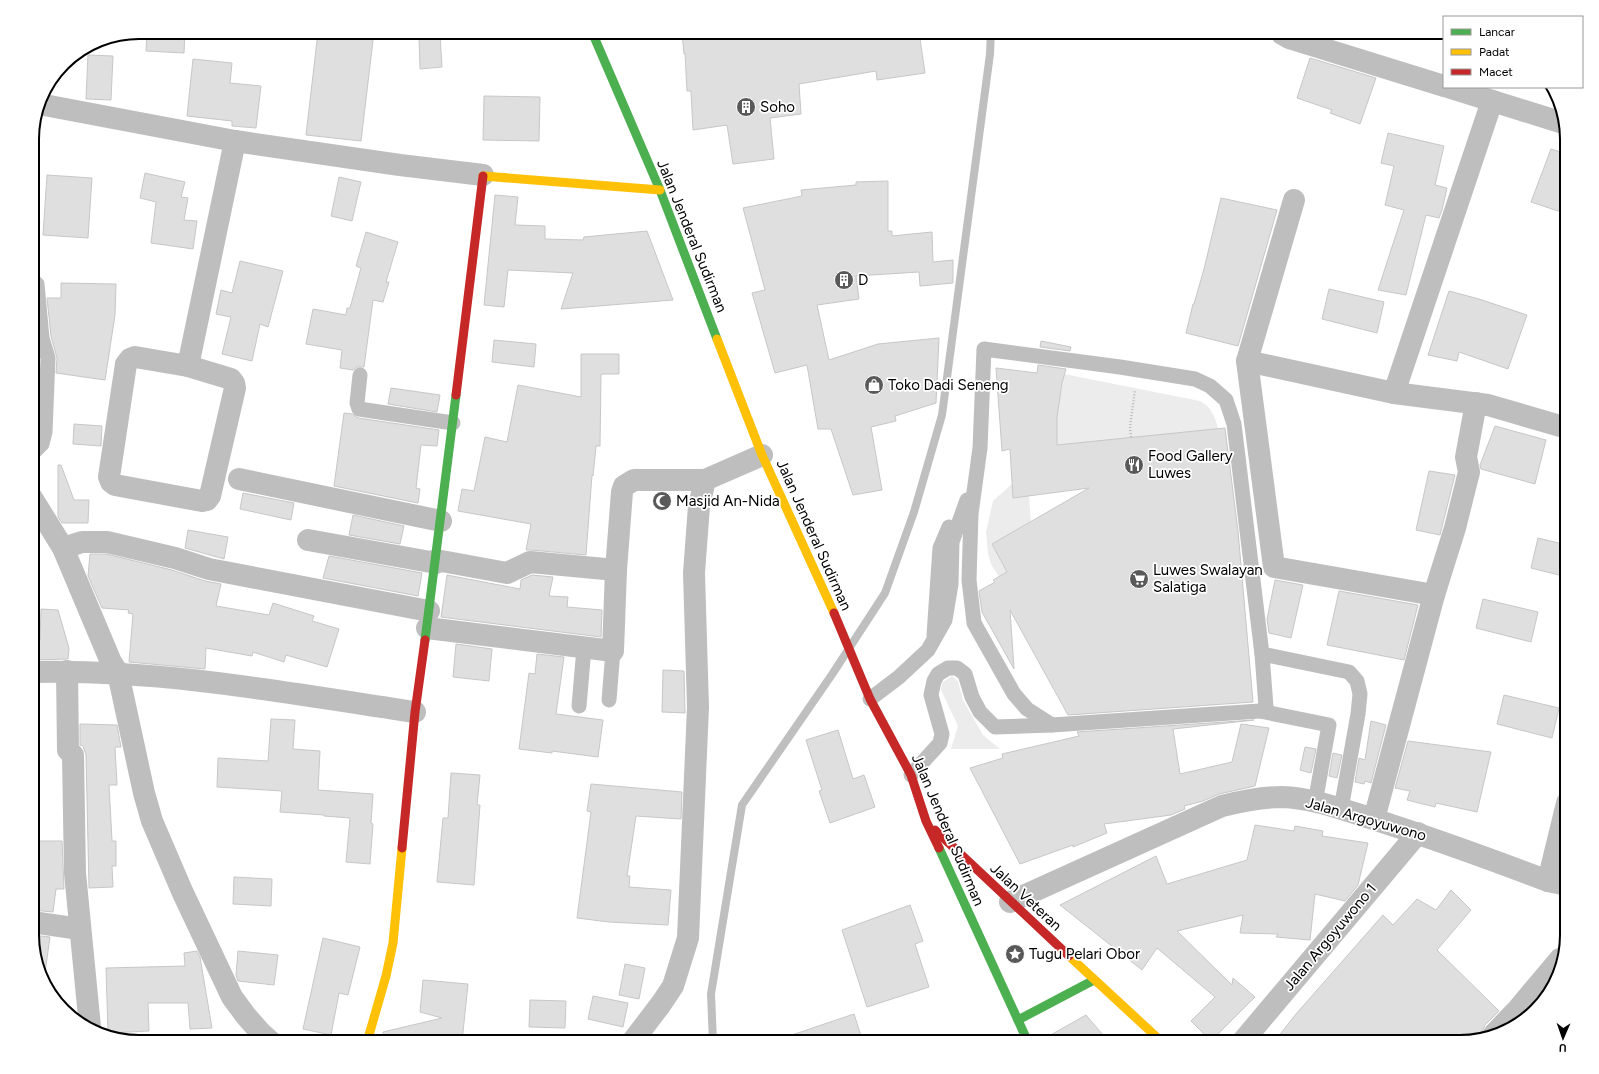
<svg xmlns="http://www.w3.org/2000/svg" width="1599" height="1074" viewBox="0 0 1599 1074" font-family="Figtree,sans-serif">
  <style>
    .green { fill: #ececec }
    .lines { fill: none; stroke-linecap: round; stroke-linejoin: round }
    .stream { stroke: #bfbfbf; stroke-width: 8 }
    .building { fill: #dfdfdf; stroke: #c7c7c7 }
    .path { stroke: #b9b9b9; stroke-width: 2.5; stroke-dasharray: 1 2; stroke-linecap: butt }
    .lane { stroke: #bebebe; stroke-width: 15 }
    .street { stroke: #bebebe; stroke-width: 22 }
    .fast { stroke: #4caf50; stroke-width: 9 }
    .slow { stroke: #ffc107; stroke-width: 9 }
    .jam { stroke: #c62828; stroke-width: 9 }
    .labels { text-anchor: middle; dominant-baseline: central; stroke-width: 3.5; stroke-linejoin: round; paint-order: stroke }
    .poi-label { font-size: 15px; fill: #000; stroke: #fff; text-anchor: start }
    .street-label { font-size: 15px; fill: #000; stroke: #fff }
    .rim { fill: none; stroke: #000; stroke-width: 2 }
  </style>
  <rect width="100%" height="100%" fill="#fff"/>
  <g class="green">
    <path d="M1064,374L1200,401C1211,407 1215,416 1218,429L1057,445V417Z"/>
    <polygon points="1013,483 1029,496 1031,522 992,544 1007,573 999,577 991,564 988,553 986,532 993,501"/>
    <polygon points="952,676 958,681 963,700 983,735 1000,749 951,749 958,726 941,690 942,683"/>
  </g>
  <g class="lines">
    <polyline class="stream" points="713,1042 711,994 742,805 833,673 885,593 914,512 942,415 990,54 991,32"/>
  </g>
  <g class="building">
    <polygon points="147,32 185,32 184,53 146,51"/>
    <polygon points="318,32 374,32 361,141 306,135"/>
    <polygon points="682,32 919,32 925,73 877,80 876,71 799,84 801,114 770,118 774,159 733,164 727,125 693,130 691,91 687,91 685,53 684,54"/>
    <polygon points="440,35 442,67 420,69 419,36"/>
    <polygon points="88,55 113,56 111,100 86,99"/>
    <polygon points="1310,58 1376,78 1360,124 1330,113 1332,110 1297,98"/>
    <polygon points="193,59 232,63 230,83 261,86 256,128 232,126 232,121 187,116"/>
    <polygon points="484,96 540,97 539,141 483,140"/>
    <polygon points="1388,133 1444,146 1435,185 1447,188 1442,210 1439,218 1426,215 1406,295 1378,290 1404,210 1385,205 1394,166 1381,163"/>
    <polygon points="1551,149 1567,154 1567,214 1531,202"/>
    <polygon points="145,173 185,182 181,197 188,198 184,220 197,221 193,249 151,243 156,202 140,198"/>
    <polygon points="47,175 92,178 88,238 43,235"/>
    <polygon points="339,177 361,182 352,221 331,216"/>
    <polygon points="888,181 888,231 892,231 892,236 932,232 933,262 953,260 953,283 920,286 919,272 856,276 859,299 817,305 829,360 878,344 939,338 936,403 895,416 896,421 871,427 882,490 853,495 831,429 818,429 807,365 775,373 752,293 765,290 743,208 802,196 801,190 856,185 856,182"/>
    <polygon points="495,195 518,197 515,225 545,226 545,239 583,240 584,237 647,231 673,300 561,309 573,273 508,270 504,307 484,305"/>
    <polygon points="1221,198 1277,210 1238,346 1186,333 1193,304 1194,304 1204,269"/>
    <polygon points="366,232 398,242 386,282 389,282 383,302 373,300 364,367 357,367 353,370 340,368 342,350 306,344 313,309 346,315 347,308 350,308 361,268 356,266"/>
    <polygon points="240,261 283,271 268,327 260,324 252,361 222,354 231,317 216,314 221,290 232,293"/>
    <polygon points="61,283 116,284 115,315 105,380 56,373 57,358 51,336 47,298 61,298"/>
    <polygon points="1329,289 1384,302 1377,333 1322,319"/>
    <polygon points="1449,291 1479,299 1527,315 1508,369 1459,352 1457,361 1428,355"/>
    <polygon points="32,330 33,340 39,359 38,370 32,369"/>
    <polygon points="494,340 536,344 534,367 492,362"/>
    <polygon points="1041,341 1071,347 1070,351 1040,347"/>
    <polygon points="581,354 619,354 619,374 601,374 600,446 596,446 593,476 592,475 586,555 531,550 526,550 531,524 458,511 462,489 474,491 485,437 507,442 518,385 581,397"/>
    <polygon points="1038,365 1066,369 1062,383 1057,417 1057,445 1225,428 1238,531 1253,702 1068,715 1010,610 1014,669 982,612 979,591 995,582 993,580 1007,572 992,544 1089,488 1013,498 1010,449 1002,451 996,368 1037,373"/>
    <polygon points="391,388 440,395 437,412 388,404"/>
    <polygon points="344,413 352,414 358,418 439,430 437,446 421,445 416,488 420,489 418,503 334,486"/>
    <polygon points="74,424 102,426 101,446 73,444"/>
    <polygon points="1495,426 1546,440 1535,484 1481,469 1480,465"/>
    <polygon points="58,465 61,465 74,500 89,500 88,523 62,523 58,517"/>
    <polygon points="1429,471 1455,475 1440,535 1416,530"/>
    <polygon points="243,493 294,503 291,520 240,509"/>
    <polygon points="353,515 404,526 400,544 349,535"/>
    <polygon points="188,530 228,537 224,559 185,548"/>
    <polygon points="1538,538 1567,545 1567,577 1531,568"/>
    <polygon points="90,554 106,554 172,570 205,581 221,584 216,606 269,615 273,603 314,616 312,621 339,629 327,667 286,655 284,662 253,652 252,656 206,648 205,669 129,662 133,614 128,613 129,610 102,608 88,576"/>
    <polygon points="329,556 422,573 418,596 323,578"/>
    <polygon points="447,575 520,589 521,580 532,575 553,577 549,596 568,597 567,607 602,610 601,637 441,617"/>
    <polygon points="1275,580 1303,585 1291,638 1269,633 1267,619"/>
    <polygon points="1339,591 1418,605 1404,660 1327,645"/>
    <polygon points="1483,599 1538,612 1531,642 1476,628"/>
    <polygon points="41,609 58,610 69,648 68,659 32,660 33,640 40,640"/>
    <polygon points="456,644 492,649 489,681 453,677"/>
    <polygon points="537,654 564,657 556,714 603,720 598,757 552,751 552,753 519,749 529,673 535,674"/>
    <polygon points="663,670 684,671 685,713 662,712"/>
    <polygon points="1504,695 1559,708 1552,738 1497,724"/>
    <polygon points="271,719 295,720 293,749 320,751 318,790 373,794 371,823 373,824 370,864 346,862 350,818 324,816 324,815 280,812 282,791 217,787 218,758 268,761"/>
    <polygon points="1254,720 1173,729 1180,774 1232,762 1241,724 1269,728 1255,786 1219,794 1203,801 1184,806 1185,809 1171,815 1104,824 1107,833 1073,847 1073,845 1020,864 970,768 1003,758 1002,754 1079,736 1077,732"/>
    <polygon points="1371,721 1386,725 1371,783 1365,781 1364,784 1355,782 1359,758 1365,760"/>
    <polygon points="80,724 117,725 121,747 115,747 117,785 109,785 112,841 116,841 116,866 112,866 113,887 89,888 86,755 83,746 80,745"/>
    <polygon points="838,730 853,779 864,775 875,807 830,823 819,791 822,790 806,740"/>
    <polygon points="1408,741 1491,752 1477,812 1436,803 1435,807 1407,800 1410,791 1395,788"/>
    <polygon points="1305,747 1316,749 1311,773 1300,770"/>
    <polygon points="1333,753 1342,755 1337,778 1329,776"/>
    <polygon points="451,773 480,775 477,805 480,805 474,885 437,882 443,818 448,818"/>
    <polygon points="591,784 682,792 681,819 636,816 627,876 630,876 629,887 671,890 668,925 609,922 577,918 591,812 587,811"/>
    <polygon points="1255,825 1294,831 1295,826 1323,831 1322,836 1368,843 1358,885 1345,901 1315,894 1310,940 1276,937 1278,934 1240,933 1243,915 1177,931 1232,985 1233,978 1255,997 1211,1041 1191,1021 1215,997 1157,948 1142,970 1060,905 1156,856 1167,884 1247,860"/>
    <polygon points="38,841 62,841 64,889 56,889 53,912 32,910 32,891 37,891"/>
    <polygon points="234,877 272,879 271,906 233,904"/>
    <polygon points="1451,890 1471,910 1437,950 1499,1011 1485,1025 1482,1032 1475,1039 1461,1042 1274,1042 1296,1014 1383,915 1393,925 1417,899 1436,910"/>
    <polygon points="910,905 923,941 915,944 929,987 867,1007 842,930"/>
    <polygon points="32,935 50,937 45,973 41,972 32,942"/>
    <polygon points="323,938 360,947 348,995 339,993 331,1035 303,1029"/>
    <polygon points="197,951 200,957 212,1028 190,1029 188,1003 148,1003 149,1031 108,1033 106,968 185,966 184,953"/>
    <polygon points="238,951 278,955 274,985 238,981 236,975"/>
    <polygon points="625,964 645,968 639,999 619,995"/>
    <polygon points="423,980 468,984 462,1042 383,1035 383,1032 442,1018 420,1012"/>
    <polygon points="593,996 628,1003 623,1027 588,1019"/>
    <polygon points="530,1000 566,1001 565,1028 529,1027"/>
    <polygon points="854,1014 863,1042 784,1042 783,1038"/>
    <polygon points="1086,1015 1109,1042 1040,1042 1040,1041"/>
  </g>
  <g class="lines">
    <polyline class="path" points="1131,437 1130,427 1135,390"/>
    <g class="lane">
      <polyline points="32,280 37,284 42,338 48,358 45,432 42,444 32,454"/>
      <polygon points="984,349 1120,367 1195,379 1210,386 1226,400 1234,424 1262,654 1266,707 1260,711 1052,725 1027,709 1014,694 974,623 973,614 969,580 971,514 980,448"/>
      <polyline points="360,375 357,403 359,409 453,423"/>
      <polyline points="934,635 940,548 949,527"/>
      <polyline points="1262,654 1349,672 1357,681 1360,694 1358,714 1341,809"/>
      <polyline points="870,699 899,677 928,650 945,620 951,584 952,542 967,500"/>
      <polyline points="609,700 613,651"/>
      <polyline points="579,706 584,648"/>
      <polyline points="1260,711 1329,725 1315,803"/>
      <polyline points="911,775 940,743 942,734 931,695 934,681 938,674 948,668 957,668 965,674 972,697 980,712 995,727 1052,725"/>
    </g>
    <g class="street">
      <polyline points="1281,32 1282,34 1289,38 1444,86"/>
      <polyline points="1448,87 1563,123"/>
      <polyline points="39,104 235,141 400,165 483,175"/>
      <polyline points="1294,200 1247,361 1394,393 1488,405 1567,428"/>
      <polygon points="135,357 188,366 231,379 234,383 235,388 210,496 207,500 202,501 115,485 111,482 109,477 126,364 130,359"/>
      <polyline points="1247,361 1274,567 1434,595"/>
      <polyline points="188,366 235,141"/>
      <polyline points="1394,393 1492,101"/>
      <polyline points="239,479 441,521"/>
      <polyline points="32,498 63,548 111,662 118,673 144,793 152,821 182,891 232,997 246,1016 261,1033 271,1042"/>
      <polyline points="308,540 436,563"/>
      <polyline points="63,548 82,542 107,542 175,558 209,569 429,611"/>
      <polyline points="436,560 507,573 530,562 616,570"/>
      <polyline points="427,628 613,651 616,570 622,492 624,486 634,480 705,480"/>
      <polyline points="67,671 68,750 73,755 75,873 90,1027"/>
      <path d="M32,672C160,669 289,693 415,712"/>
      <polyline points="1374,819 1434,595 1455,528 1469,472 1466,457 1476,403"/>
      <polyline points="1548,881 1567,803"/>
      <path d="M1010,902L1222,806C1242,801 1262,797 1282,797C1313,798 1344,810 1373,819C1432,838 1490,859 1548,881L1567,885"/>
      <polyline points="32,922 80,929"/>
      <polyline points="1494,1034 1518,1009 1560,959"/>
      <polyline points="632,1042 661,1004 673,986 688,938 698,707 694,573 699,506 705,480 762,455"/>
      <polyline points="1242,1042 1418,833"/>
    </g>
    <g class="fast">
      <polyline points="592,32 660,190 717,339"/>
      <polyline points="425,640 456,395"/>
      <polyline points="939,848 1028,1042"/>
      <polyline points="1018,1020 1094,980"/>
    </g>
    <g class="slow">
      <polyline points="483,176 660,190"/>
      <polyline points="717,339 762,455 834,613"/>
      <polyline points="1069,956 1162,1042"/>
      <polyline points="367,1042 386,976 393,943 402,848"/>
    </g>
    <g class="jam">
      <polyline points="456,395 483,176"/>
      <polyline points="834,613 870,699 911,775 926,821 939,848"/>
      <polyline points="935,830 1069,956"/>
      <polyline points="402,848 415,712 425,640"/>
    </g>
  </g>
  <defs>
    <g id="building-disc" transform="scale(1)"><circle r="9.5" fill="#595959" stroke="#fff"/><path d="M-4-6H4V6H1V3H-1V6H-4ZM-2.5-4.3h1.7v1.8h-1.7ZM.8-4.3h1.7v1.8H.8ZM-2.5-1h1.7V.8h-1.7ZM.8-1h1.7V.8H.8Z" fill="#fff"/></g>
    <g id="shop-disc" transform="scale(1)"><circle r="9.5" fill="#595959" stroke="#fff"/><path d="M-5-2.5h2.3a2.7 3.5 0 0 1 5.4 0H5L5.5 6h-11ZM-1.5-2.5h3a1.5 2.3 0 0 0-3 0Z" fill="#fff"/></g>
    <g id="restaurant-disc" transform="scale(1)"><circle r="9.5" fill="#595959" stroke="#fff"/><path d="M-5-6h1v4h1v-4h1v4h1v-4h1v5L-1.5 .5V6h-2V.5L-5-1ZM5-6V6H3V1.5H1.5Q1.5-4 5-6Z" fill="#fff"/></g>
    <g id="mosque-disc" transform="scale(1)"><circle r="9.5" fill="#595959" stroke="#fff"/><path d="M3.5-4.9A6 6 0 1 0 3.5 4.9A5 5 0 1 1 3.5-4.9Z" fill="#fff"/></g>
    <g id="supermarket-disc" transform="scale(1)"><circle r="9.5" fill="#595959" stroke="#fff"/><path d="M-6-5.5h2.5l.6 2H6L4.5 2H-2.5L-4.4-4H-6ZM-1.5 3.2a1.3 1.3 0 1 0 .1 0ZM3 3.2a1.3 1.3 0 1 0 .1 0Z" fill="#fff"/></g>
    <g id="sight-disc" transform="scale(1)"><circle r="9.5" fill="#595959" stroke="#fff"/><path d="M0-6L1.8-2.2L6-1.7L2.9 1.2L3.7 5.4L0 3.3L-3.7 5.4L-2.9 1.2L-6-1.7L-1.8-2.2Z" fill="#fff"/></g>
  </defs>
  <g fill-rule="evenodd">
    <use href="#building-disc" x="746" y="107"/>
    <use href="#building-disc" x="844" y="280"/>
    <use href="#shop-disc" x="874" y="385"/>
    <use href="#restaurant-disc" x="1134" y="465"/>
    <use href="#mosque-disc" x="662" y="501"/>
    <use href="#supermarket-disc" x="1139" y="579"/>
    <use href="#sight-disc" x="1015" y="954"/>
  </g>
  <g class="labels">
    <g class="poi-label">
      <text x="760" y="107">Soho</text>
      <text x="858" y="280">D</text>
      <text x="888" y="385">Toko Dadi Seneng</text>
      <text x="1148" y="456">Food Gallery<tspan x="1148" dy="17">Luwes</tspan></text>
      <text x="676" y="501">Masjid An-Nida</text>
      <text x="1153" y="570">Luwes Swalayan<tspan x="1153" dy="17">Salatiga</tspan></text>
      <text x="1029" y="954">Tugu Pelari Obor</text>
    </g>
    <g class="street-label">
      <text transform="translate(692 236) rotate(68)">Jalan Jenderal Sudirman</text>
      <text transform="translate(814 535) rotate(66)">Jalan Jenderal Sudirman</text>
      <text transform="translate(1366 819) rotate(16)">Jalan Argoyuwono</text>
      <text transform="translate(948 830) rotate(67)">Jalan Jenderal Sudirman</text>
      <text transform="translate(1026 897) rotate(43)">Jalan Veteran</text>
      <text transform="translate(1330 937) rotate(-50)">Jalan Argoyuwono 1</text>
    </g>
  </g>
  <path d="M0 0H1599V1074H0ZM139 39H1460A100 100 0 0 1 1560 139V935A100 100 0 0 1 1460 1035H139A100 100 0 0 1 39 935V139A100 100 0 0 1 139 39Z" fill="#fff" fill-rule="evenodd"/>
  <path class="rim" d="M139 39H1460A100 100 0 0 1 1560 139V935A100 100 0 0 1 1460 1035H139A100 100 0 0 1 39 935V139A100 100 0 0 1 139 39Z"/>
  <rect x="1443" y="16" width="140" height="72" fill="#ffffff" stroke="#999999"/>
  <rect x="1451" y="29" width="20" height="6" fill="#4caf50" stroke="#999999"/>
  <text x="1479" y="36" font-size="12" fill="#000000">Lancar</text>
  <rect x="1451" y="49" width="20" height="6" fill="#ffc107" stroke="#999999"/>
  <text x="1479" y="56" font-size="12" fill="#000000">Padat</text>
  <rect x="1451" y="69" width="20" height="6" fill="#c62828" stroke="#999999"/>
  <text x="1479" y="76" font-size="12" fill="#000000">Macet</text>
  <g transform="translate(1563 1038) rotate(182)" stroke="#ffffff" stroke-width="3" paint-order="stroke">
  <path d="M0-3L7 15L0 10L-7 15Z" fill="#000000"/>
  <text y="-6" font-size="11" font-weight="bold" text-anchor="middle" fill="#000000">U</text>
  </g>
</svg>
